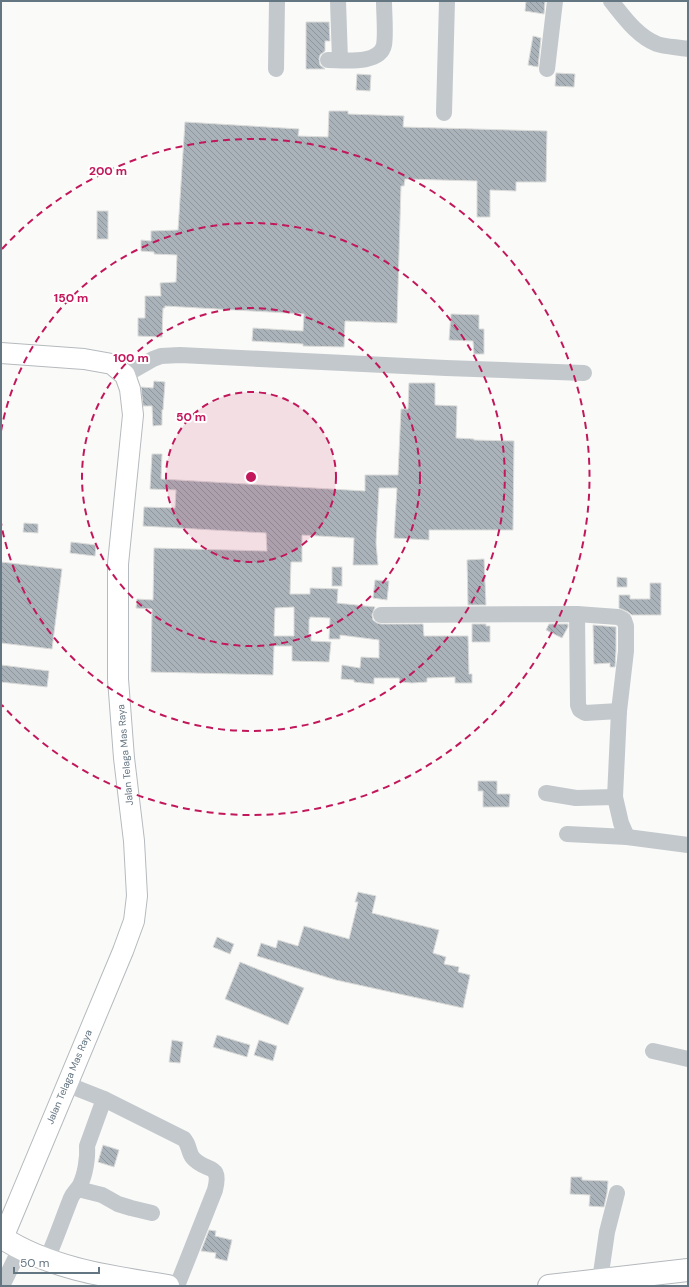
<svg xmlns="http://www.w3.org/2000/svg" width="689" height="1287" viewBox="0 0 689 1287" font-family="'DM Sans',sans-serif">
  <style>
    .building { fill: url(#building-back-hatch); stroke: #dcdcda; fill-rule: evenodd }
    .lines { fill: none; stroke-linecap: round; stroke-linejoin: round }
    .major-casing { stroke: #b5babe; stroke-width: 22 }
    .highway-casing { stroke: #b4b9bd; stroke-width: 24 }
    .minor { stroke: #c3c8cc; stroke-width: 16 }
    .major { stroke: #fff; stroke-width: 20 }
    .highway { stroke: #fff; stroke-width: 22 }
    .ring { fill: none; stroke: #c2185b; stroke-width: 2; stroke-dasharray: 7 5 }
    .labels { text-anchor: middle; dominant-baseline: central; stroke-width: 4; stroke-linejoin: round; paint-order: stroke }
    .street-label { font-size: 10px; fill: #657683; stroke: #fff }
    .centre { fill: #c2185b; stroke: #fff; stroke-width: 2 }
    .ring-label { font-size: 12px; text-anchor: middle; font-weight: bold; fill: #c2185b; stroke: #fff; stroke-width: 4; stroke-linejoin: round; paint-order: stroke }
  </style>
  <defs>
    <pattern id="building-back-hatch" width="6" height="6" patternUnits="userSpaceOnUse"><rect width="6" height="6" fill="#aab3b9"/><path d="M-1 5l2 2M0 0l6 6M5-1l2 2" fill="none" stroke="#8e969c"/></pattern>
  </defs>
  <rect width="100%" height="100%" fill="#fafaf8"/>
  <g class="building">
    <polygon points="526,1 545,1 544,14 525,11"/>
    <polygon points="306,22 329,22 330,41 325,41 325,51 320,55 319,59 320,65 325,69 306,69"/>
    <polygon points="533,36 541,38 538,67 528,65"/>
    <polygon points="556,73 575,74 574,87 555,86"/>
    <polygon points="357,74 371,75 370,91 356,90"/>
    <polygon points="329,111 348,111 348,114 404,116 403,127 547,131 546,182 516,182 516,191 490,190 490,217 477,217 477,181 405,179 404,186 401,186 397,323 345,321 344,347 303,346 303,344 252,341 253,328 303,331 304,314 165,306 165,308 163,308 162,337 138,336 138,318 145,318 145,296 161,296 160,283 176,282 177,255 154,254 154,252 141,251 141,240 151,241 151,231 178,230 185,122 299,129 298,136 328,137"/>
    <rect x="97" y="211" width="11" height="28"/>
    <polygon points="451,314 479,315 479,329 484,329 484,354 474,354 473,341 449,340"/>
    <polygon points="154,381 165,382 163,410 162,410 162,425 153,426 152,406 143,406 141,387 153,388"/>
    <path d="M409,383H435V405L457,406L456,438L474,439V440L514,441L513,530H429V540L394,538L397,488H379L376,543L378,565H353L354,538L302,535V562H291L290,594H310V588L338,589L337,603L375,607L372,615L373,620L377,623L381,624H423L424,636H468L469,674H472V683H455V677L427,678V682L412,683L400,682L399,678H374V684L354,682V680L341,679L342,665L360,668L361,657L379,658V640L340,635V639H329L330,618L310,617V619H309V636H311V641L331,642L329,662L292,661V646H274L273,675L151,672L152,609L136,608L137,599L153,600L154,548L267,551L266,533L143,526L144,507L175,508L176,490L150,489L152,454H162L161,479L365,491V475H398L401,409H408ZM294,607V636H274L275,608Z"/>
    <polygon points="24,523 38,524 38,533 23,532"/>
    <polygon points="71,542 96,545 95,556 70,553"/>
    <polygon points="484,559 486,605 468,605 467,560"/>
    <polygon points="1,562 62,569 52,649 1,643"/>
    <rect x="332" y="567" width="10" height="19"/>
    <polygon points="617,577 627,578 627,587 617,587"/>
    <polygon points="375,580 389,581 387,600 373,598"/>
    <polygon points="650,583 661,583 661,615 632,615 628,612 619,608 619,595 630,595 630,599 650,599"/>
    <polygon points="472,624 486,624 486,626 490,626 490,642 472,642"/>
    <polygon points="549,624 568,624 568,627 562,638 546,630"/>
    <polygon points="593,625 616,627 616,650 615,667 610,667 610,663 594,664"/>
    <polygon points="1,665 49,671 47,687 1,682"/>
    <polygon points="478,781 497,781 497,794 510,794 509,807 483,807 483,791 478,791"/>
    <polygon points="358,892 376,896 372,913 439,930 433,953 446,957 444,964 459,967 458,972 470,975 463,1008 336,980 257,956 261,943 276,948 278,940 298,946 304,926 349,939 358,902 355,902"/>
    <polygon points="217,937 234,944 230,954 213,947"/>
    <polygon points="240,962 304,988 288,1025 225,999"/>
    <polygon points="217,1035 250,1045 247,1057 213,1047"/>
    <polygon points="172,1040 183,1042 180,1063 169,1062"/>
    <polygon points="259,1040 277,1046 273,1061 254,1055"/>
    <polygon points="103,1145 119,1150 114,1167 98,1162"/>
    <polygon points="571,1177 582,1177 582,1180 608,1181 607,1193 604,1207 589,1206 590,1195 570,1194"/>
    <polygon points="209,1230 216,1231 215,1236 232,1240 227,1261 215,1258 216,1253 201,1251"/>
  </g>
  <g class="lines">
    <g class="major-casing">
      <polyline id="major" points="1,353 84,359 112,364 125,375 130,389 133,415 118,564 118,679 124,758 134,841 137,896 134,921 123,951 3,1238"/>
    </g>
    <g class="highway-casing">
      <g id="highway">
        <path d="M1,1237C50,1269 111,1277 168,1286"/>
        <polyline points="549,1286 688,1270"/>
      </g>
    </g>
    <g class="minor">
      <polyline points="338,1 340,60"/>
      <path d="M611,1C624,17 637,36 657,44C666,47 678,47 688,49"/>
      <path d="M328,60C343,60 380,65 384,45C386,34 384,13 384,1"/>
      <polyline points="276,69 277,1"/>
      <polyline points="547,69 555,1"/>
      <polyline points="444,113 447,1"/>
      <polyline points="125,375 153,359 161,356 180,355 446,368 584,373"/>
      <polyline points="577,614 578,705 580,710 585,713 619,711"/>
      <polyline points="381,615 577,614 618,617 624,620 626,626 626,651 619,711 615,797 621,823 627,837"/>
      <polyline points="546,793 576,798 615,797"/>
      <polyline points="567,834 627,837 688,845"/>
      <polyline points="653,1051 688,1059"/>
      <path d="M66,1084L104,1099L184,1139C190,1146 188,1152 193,1158C206,1173 222,1162 215,1190L177,1286"/>
      <polyline points="78,1189 102,1195 118,1204 131,1208 152,1213"/>
      <path d="M47,1259C56,1239 63,1218 71,1198C73,1193 77,1190 80,1185C85,1175 88,1158 87,1146L104,1099"/>
      <polyline points="600,1280 607,1232 617,1193"/>
      <polyline points="2,1286 20,1249"/>
    </g>
    <use href="#major" class="major"/>
    <use href="#highway" class="highway"/>
  </g>
  <circle cx="251" cy="477" r="85" fill="#c2185b" fill-opacity=".12"/>
  <g class="ring">
    <circle cx="251" cy="477" r="85"/>
    <circle cx="251" cy="477" r="169"/>
    <path d="M1 431A254 254 0 1 1 1 523"/>
    <path d="M2 249A338 338 0 1 1 2 705"/>
  </g>
  <g class="labels">
    <g class="street-label">
      <text transform="translate(125 755) rotate(-95)">Jalan Telaga Mas Raya</text>
      <text transform="translate(69 1077) rotate(-67)">Jalan Telaga Mas Raya</text>
    </g>
  </g>
  <circle cx="251" cy="477" r="6" class="centre"/>
  <g class="ring-label">
    <text x="108" y="175">200 m</text>
    <text x="71" y="302">150 m</text>
    <text x="131" y="362">100 m</text>
    <text x="191" y="421">50 m</text>
  </g>
  <rect width="689" height="1287" fill="none" stroke="#657683" stroke-width="4"/>
  <path d="M14 1267v6h85v-6" fill="none" stroke="#657683" stroke-width="2"/>
  <text x="20" y="1267" font-size="12" fill="#657683" stroke="#ffffff" stroke-width="3" paint-order="stroke">50 m</text>
</svg>
